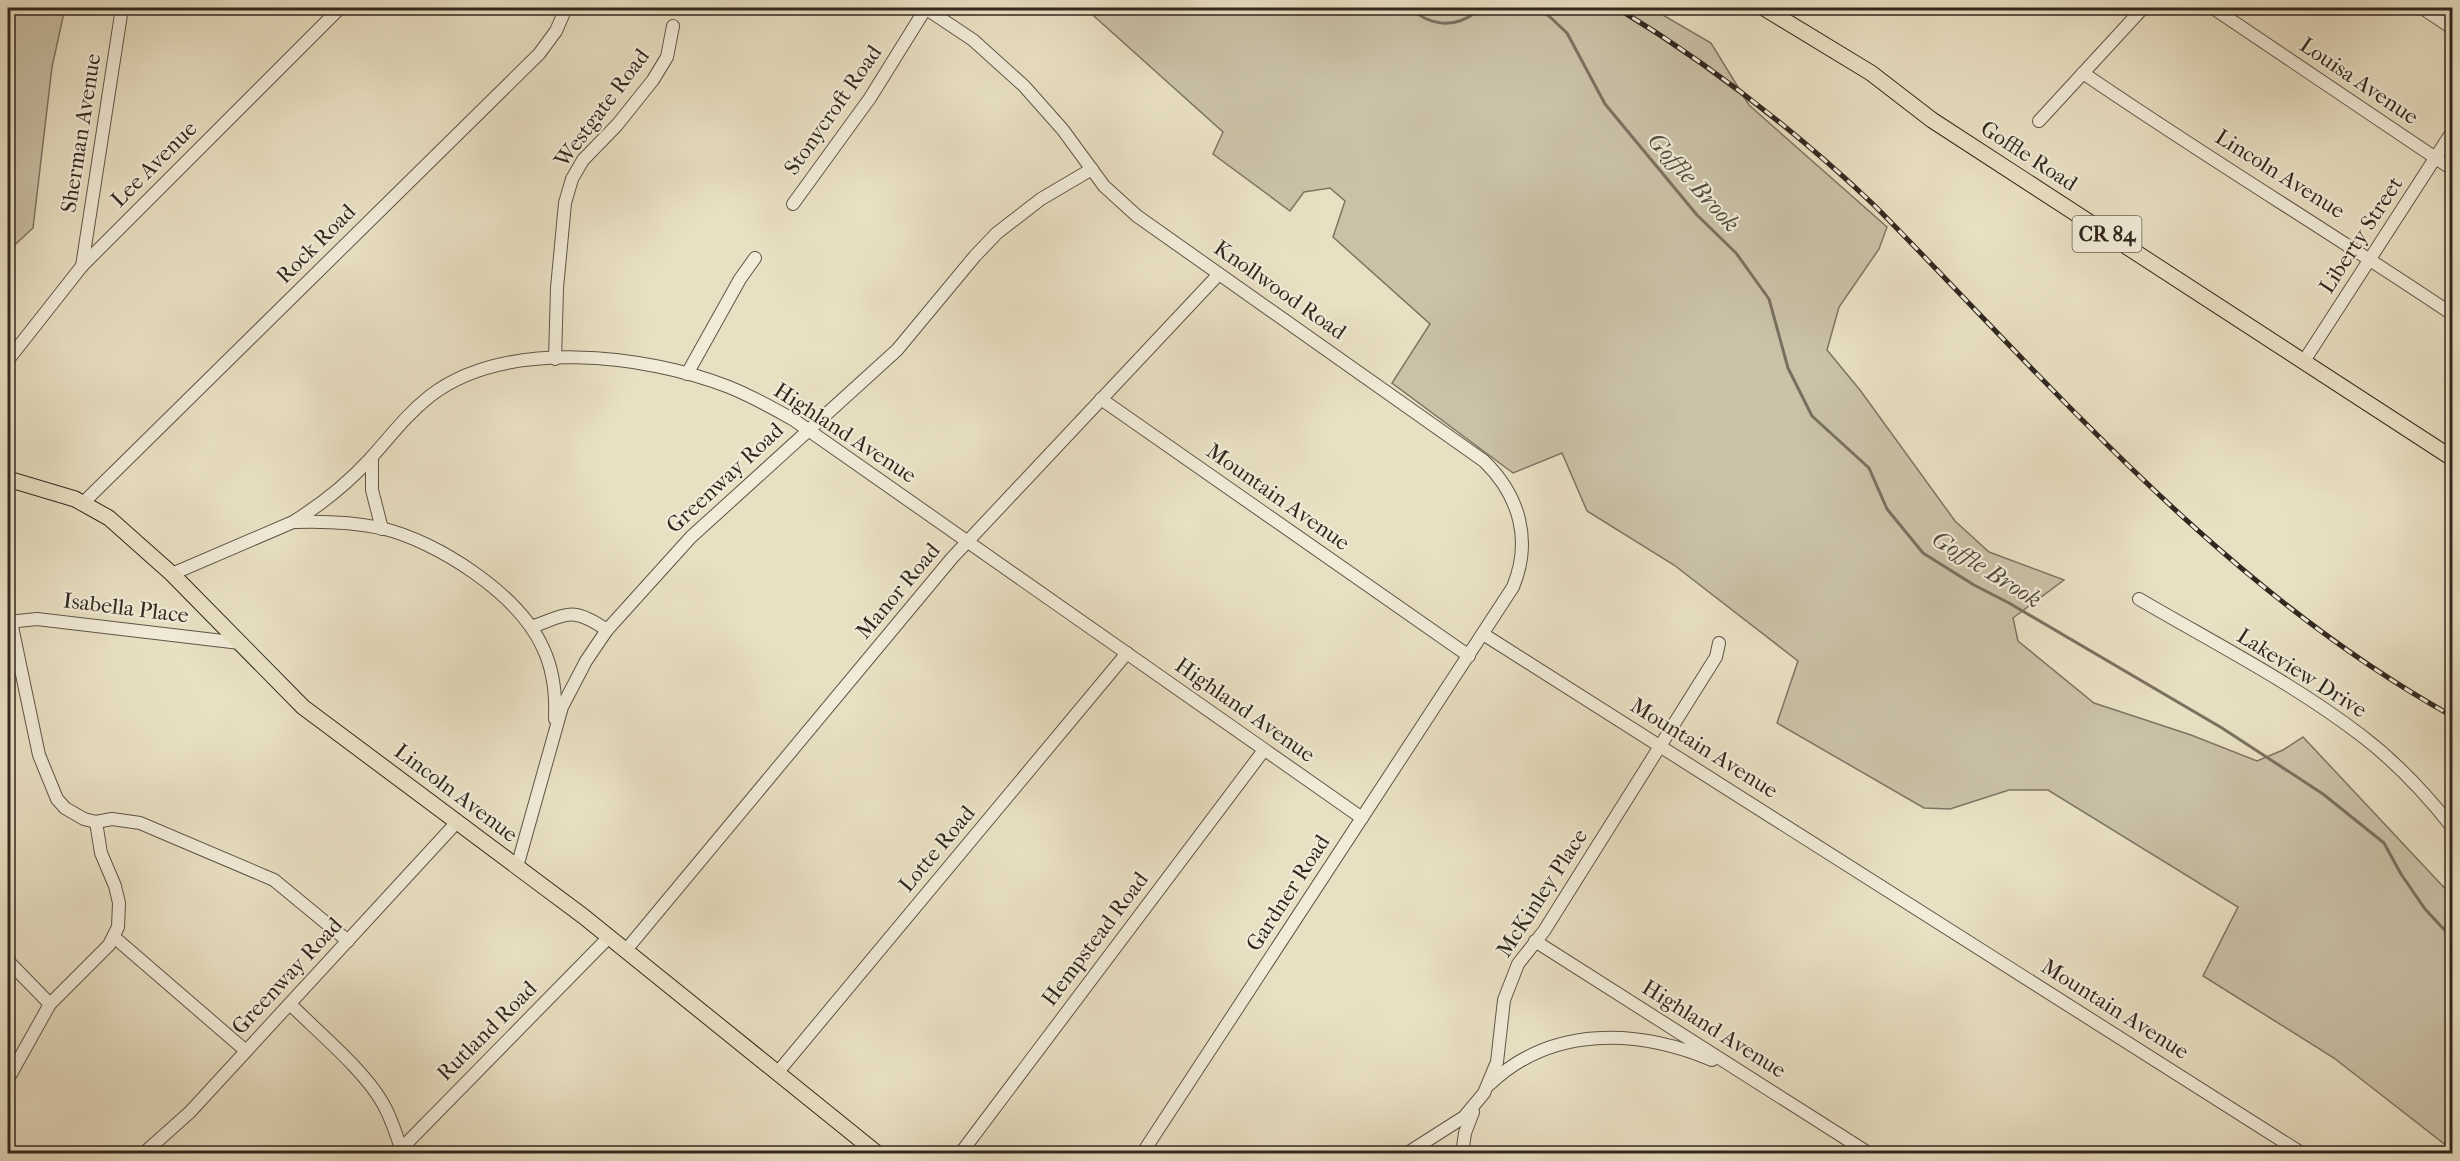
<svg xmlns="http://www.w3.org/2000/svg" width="2460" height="1161" viewBox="0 0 2460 1161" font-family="'IM FELL French Canon',serif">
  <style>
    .green { fill: #cac1a7; stroke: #7e7463; stroke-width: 1.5 }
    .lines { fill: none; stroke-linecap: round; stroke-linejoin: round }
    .stream { stroke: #7b7060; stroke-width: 3 }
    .minor-casing { stroke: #605548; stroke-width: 14 }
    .major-casing { stroke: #32271f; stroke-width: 17 }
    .minor { stroke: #f1ebd8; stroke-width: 12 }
    .major { stroke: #e9e0c3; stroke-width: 15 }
    .rail-casing { stroke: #32271f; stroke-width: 5 }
    .rail { stroke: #f1ebd8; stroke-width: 3; stroke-dasharray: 9; stroke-linecap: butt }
    .labels { text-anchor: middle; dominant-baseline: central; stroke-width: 4.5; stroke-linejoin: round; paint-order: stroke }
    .shield { fill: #f1ebd8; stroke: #6b6256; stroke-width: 1.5 }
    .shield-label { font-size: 21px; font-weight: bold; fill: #32271f }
    .street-label { font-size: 22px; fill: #32271f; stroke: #f1ebd8 }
    .water-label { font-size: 24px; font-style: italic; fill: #564c3f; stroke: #f1ebd8 }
  </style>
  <rect width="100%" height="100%" fill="#e9e0c3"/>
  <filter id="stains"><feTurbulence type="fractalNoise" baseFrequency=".00333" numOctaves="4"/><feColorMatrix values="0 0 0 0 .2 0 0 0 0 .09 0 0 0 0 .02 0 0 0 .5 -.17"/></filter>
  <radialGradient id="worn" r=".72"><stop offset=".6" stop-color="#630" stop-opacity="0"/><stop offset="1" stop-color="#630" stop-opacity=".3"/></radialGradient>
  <g class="green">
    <polygon points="8,8 65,8 52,67 33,228 8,251"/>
    <polygon points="1085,8 1651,8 1711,43 1749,105 1887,227 1879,249 1839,307 1827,350 1860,390 1955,521 1989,552 2064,580 2013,618 2018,641 2094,703 2191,735 2257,761 2283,750 2303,737 2452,896 2452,1150 2334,1058 2203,976 2238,907 2048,790 2009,790 1950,809 1924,808 1777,723 1798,661 1674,565 1587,511 1562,453 1513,473 1392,383 1430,324 1333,237 1345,201 1330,188 1304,192 1290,211 1213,154 1223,132"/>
  </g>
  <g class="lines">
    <g class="stream">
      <path d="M1410,8C1430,26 1454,29 1476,12V8"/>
      <polyline points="1532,8 1549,16 1567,33 1605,104 1697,215 1736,253 1769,299 1788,368 1812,416 1869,468 1887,509 1923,553 1974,585 2009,603 2222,728 2323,794 2384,843 2401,874 2425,909 2452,938"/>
    </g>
    <g class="minor-casing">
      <g id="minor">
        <path d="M925,8L973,40L1024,86L1063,130L1104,186L1137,216L1484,461C1520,496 1532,541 1513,587L1142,1154"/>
        <polyline points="2213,8 2452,169"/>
        <polyline points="2422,8 2452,28"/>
        <path d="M2083,73C2204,156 2330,232 2452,314"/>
        <polyline points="2039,121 2143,8"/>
        <polyline points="793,204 870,98 926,8"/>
        <polyline points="82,266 122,8"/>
        <polyline points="555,359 557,288 565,203 572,179 583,160 617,125 653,80 667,57 673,26"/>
        <polyline points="8,360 82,266 340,8"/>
        <polyline points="2304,361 2452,132"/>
        <polyline points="687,374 740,279 755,258"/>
        <polyline points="1101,399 1469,656"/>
        <polyline points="372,457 372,490 382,529"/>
        <polyline points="83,503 539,54 556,31 566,8"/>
        <path d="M294,522C324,521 352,522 381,528C437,541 519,594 543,648C553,669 556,696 555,719"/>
        <path d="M172,574L293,522C322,504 347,484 370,459C390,437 406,415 430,396C505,338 645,354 729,387C751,396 773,408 794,420L1362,818"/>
        <path d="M2139,599C2214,643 2293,683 2362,736C2396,762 2426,794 2452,827"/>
        <polyline points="8,622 37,619 240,643"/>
        <polyline points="11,622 39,755 57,799 65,808 84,819 96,822 112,819 140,823 274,880 348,941"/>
        <path d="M531,627C569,614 572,606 607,630"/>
        <polyline points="1483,634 2303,1154"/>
        <polyline points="517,867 562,707 586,661 607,630 691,537 897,350 975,256 997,233 1041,199 1092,169"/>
        <polyline points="114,937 246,1051"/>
        <polyline points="1535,941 1870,1154"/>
        <polyline points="626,950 952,558 1219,274"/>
        <polyline points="8,961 50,1004"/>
        <path d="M290,1004C317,1031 364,1070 382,1102C392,1118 396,1136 403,1153"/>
        <polyline points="778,1072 1127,653"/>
        <polyline points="8,1079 50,1004 109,945 118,927 119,903 115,886 101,853 96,822"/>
        <path d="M1490,1084C1552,1025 1638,1029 1712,1060"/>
        <polyline points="143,1154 190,1112 457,822"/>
        <polyline points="393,1154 401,1149 609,937"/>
        <polyline points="960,1154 1264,750"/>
        <polyline points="1406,1154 1464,1117 1484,1093 1497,1062 1504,1000 1518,964 1544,931 1716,657 1719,643"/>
        <polyline points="1462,1154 1465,1133 1473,1112"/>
      </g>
    </g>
    <g class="major-casing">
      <g id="major">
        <polyline points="1764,8 1871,73 1932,120 2452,458"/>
        <polyline points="8,479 75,499 109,518 172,574 303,707 583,916 878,1154"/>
      </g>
    </g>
    <use href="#minor" class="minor"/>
    <use href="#major" class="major"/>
    <g class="rail-casing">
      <path id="rail" d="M1617,8C1711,65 1796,131 1875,206C2055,389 2225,590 2452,716"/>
    </g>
    <use href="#rail" class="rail"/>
  </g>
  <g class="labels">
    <rect class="shield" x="2072.5" y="216" width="69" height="36" rx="4.5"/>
    <g class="shield-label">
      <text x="2107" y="234">CR 84</text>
    </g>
    <g class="street-label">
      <text transform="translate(2359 81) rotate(34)">Louisa Avenue</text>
      <text transform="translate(602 108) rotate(-53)">Westgate Road</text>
      <text transform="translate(833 110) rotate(-55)">Stonycroft Road</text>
      <text transform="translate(81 133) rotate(-81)">Sherman Avenue</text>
      <text transform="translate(2029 156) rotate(33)">Goffle Road</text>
      <text transform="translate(154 164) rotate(-45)">Lee Avenue</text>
      <text transform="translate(2280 174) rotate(32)">Lincoln Avenue</text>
      <text transform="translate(2361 235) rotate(-57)">Liberty Street</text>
      <text transform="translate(316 244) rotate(-45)">Rock Road</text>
      <text transform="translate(1280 290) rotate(35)">Knollwood Road</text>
      <text transform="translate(845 433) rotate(33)">Highland Avenue</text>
      <text transform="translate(725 478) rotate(-43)">Greenway Road</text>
      <text transform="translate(1278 497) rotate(35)">Mountain Avenue</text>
      <text transform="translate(898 591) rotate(-50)">Manor Road</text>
      <text transform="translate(126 608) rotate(7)">Isabella Place</text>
      <text transform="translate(2302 673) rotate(32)">Lakeview Drive</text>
      <text transform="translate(1245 710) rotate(35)">Highland Avenue</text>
      <text transform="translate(1704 748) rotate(32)">Mountain Avenue</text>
      <text transform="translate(456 793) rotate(37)">Lincoln Avenue</text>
      <text transform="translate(937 849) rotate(-50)">Lotte Road</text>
      <text transform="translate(1288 893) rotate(-57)">Gardner Road</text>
      <text transform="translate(1542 893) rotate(-57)">McKinley Place</text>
      <text transform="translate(1095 939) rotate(-53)">Hempstead Road</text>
      <text transform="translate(287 976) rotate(-47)">Greenway Road</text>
      <text transform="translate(2115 1009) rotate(32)">Mountain Avenue</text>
      <text transform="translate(1714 1029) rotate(32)">Highland Avenue</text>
      <text transform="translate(487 1031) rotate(-45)">Rutland Road</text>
    </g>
    <g class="water-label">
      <text transform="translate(1694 182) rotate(48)">Goffle Brook</text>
      <text transform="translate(1987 569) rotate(32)">Goffle Brook</text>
    </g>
  </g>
  <rect width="2460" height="1161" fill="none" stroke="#e9e0c3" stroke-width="30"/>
  <rect x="9" y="9" width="2442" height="1143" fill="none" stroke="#32271f" stroke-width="3"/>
  <rect x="15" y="15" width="2430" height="1131" fill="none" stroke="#32271f" stroke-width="1.5"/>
  <rect width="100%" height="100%" filter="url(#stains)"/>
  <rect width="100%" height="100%" fill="url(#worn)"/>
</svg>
